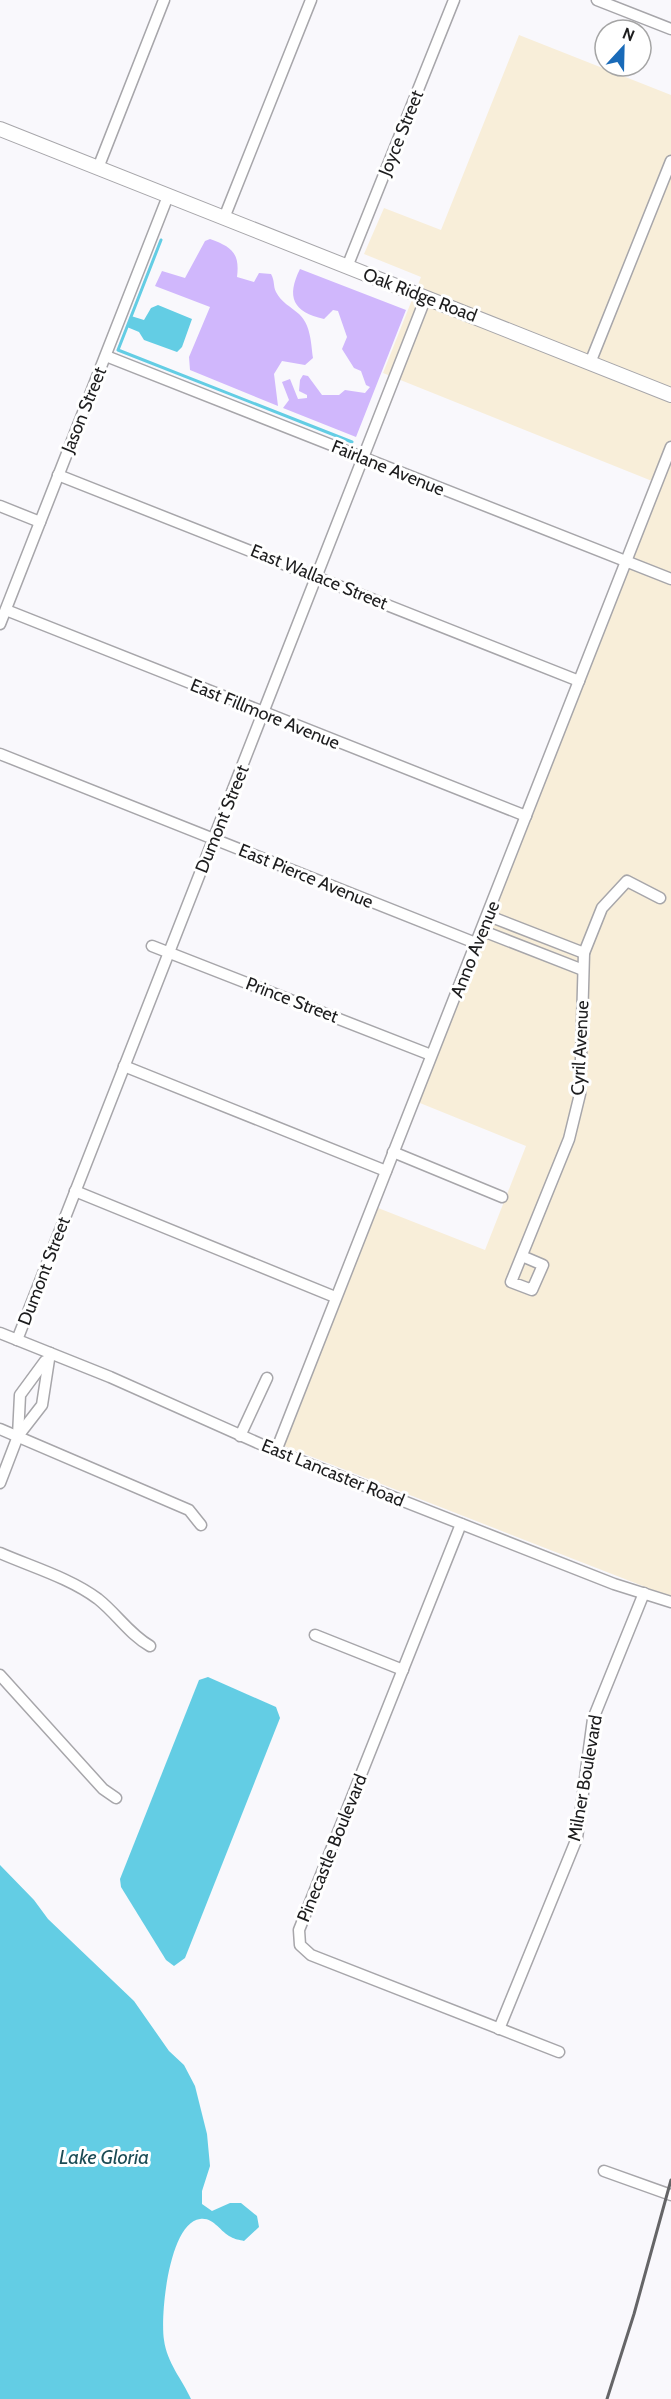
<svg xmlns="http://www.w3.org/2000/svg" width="671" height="2399" viewBox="0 0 671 2399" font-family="Cabin,sans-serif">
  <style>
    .industrial { fill: #f8eed9 }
    .green { fill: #d0b7fc }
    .water { fill: #63cde4 }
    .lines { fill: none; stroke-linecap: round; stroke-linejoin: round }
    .stream { stroke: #63cde4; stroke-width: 3 }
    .minor-casing { stroke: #a7a6aa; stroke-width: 13 }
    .major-casing { stroke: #a7a6aa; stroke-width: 16 }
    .minor { stroke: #fff; stroke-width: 10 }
    .major { stroke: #fff; stroke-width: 14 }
    .rail { stroke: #656567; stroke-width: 3 }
    .labels { text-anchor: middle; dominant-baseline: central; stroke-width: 6; stroke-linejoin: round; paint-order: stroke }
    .street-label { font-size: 18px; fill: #1d1d1e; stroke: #fff }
    .water-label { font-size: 20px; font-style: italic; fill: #1c4c55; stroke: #fff }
  </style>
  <rect width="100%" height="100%" fill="#f9f8fc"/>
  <polygon class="industrial" points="519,35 671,95 671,1597 279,1444 373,1206 485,1250 526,1146 415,1101 657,483 383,373 421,277 364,254 384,208 441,230"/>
  <g class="green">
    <path d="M210,239C232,247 240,253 237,277L254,282L259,273L271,274C275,281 273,286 276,292C281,302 291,307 299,314C311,325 311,344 313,358L305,365L282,361L274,374L278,406L190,370L189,357L210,307L155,286L162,271L185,278L205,241Z"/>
    <path d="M300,269L406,310L356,437L283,408L289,400L282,382L290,379L298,399L307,398V395L299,391L300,380L303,375L308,376L322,395H339L345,390L365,393L370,387L366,385L361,371L354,368L342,349L347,337L338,311L333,310L324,319C293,312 286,297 300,269Z"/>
  </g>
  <g class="water">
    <polygon points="158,305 192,319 182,347 177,352 144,340 139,332 127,327 131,316 144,320 151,308"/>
    <polygon points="208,1677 276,1707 280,1718 185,1958 174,1966 166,1960 121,1887 120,1879 199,1680"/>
    <path d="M0,1865L34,1900L48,1919L134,2001L169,2051L184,2065L195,2086L207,2134L210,2166L202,2191V2204L212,2211L230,2203H241L257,2216L259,2227L244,2241C240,2240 234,2239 231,2237C220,2232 214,2217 200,2219C169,2223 160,2315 164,2340C167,2363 182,2379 191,2399H0Z"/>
  </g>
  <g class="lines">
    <polyline class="stream" points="161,240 118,350 352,442"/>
    <g class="minor-casing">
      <g id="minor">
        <polyline points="597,0 671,29"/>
        <polyline points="98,168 164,0"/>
        <polyline points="224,218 311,0"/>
        <polyline points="347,267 454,0"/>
        <polyline points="106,356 671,579"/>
        <polyline points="590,363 671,161"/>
        <polyline points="58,475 579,681"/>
        <polyline points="0,506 40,522"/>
        <polyline points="6,610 526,816"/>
        <polyline points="0,624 168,196"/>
        <polyline points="0,754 478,944"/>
        <polyline points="489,916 584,953"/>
        <polyline points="483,931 583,970"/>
        <polyline points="152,946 431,1055"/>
        <polyline points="124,1066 386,1171"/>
        <polyline points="393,1152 502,1197"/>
        <polyline points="75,1191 335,1297"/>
        <polyline points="522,1256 543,1265 532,1290 511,1282 569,1139 580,1094 584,953 602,908 627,881 660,898"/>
        <polyline points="0,1333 110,1377 276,1451 614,1584 671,1602"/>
        <polyline points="17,1340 426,297"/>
        <polyline points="0,1429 189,1510 201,1525"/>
        <polyline points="18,1436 20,1395 45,1361"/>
        <polyline points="240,1436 267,1378"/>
        <polyline points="276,1451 671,447"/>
        <polyline points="0,1483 18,1436 42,1405 50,1353"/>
        <polyline points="461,1524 299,1930 300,1945 311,1955 559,2052"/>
        <path d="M0,1553C32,1567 70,1578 98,1599C117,1614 129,1634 150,1646"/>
        <polyline points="315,1635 403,1670"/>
        <polyline points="0,1675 103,1789 116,1798"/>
        <polyline points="499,2029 577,1838 593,1719 644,1593"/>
        <polyline points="604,2171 671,2195"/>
      </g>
    </g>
    <g class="major-casing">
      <polyline id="major" points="0,129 671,395"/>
    </g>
    <use href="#minor" class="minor"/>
    <use href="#major" class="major"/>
    <polyline class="rail" points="607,2399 634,2314 671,2180"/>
  </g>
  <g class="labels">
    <g class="street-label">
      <text transform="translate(401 133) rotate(-68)">Joyce Street</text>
      <text transform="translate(420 295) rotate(21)">Oak Ridge Road</text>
      <text transform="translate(84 410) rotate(-68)">Jason Street</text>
      <text transform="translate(388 468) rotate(22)">Fairlane Avenue</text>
      <text transform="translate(319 577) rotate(22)">East Wallace Street</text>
      <text transform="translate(265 714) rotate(22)">East Fillmore Avenue</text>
      <text transform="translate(222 819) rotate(-68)">Dumont Street</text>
      <text transform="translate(306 876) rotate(22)">East Pierce Avenue</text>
      <text transform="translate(475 949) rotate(-68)">Anno Avenue</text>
      <text transform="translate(292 1000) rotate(21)">Prince Street</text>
      <text transform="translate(580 1048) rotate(-87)">Cyril Avenue</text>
      <text transform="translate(44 1271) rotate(-69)">Dumont Street</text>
      <text transform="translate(333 1473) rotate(22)">East Lancaster Road</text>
      <text transform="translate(585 1778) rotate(-80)">Milner Boulevard</text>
      <text transform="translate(332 1848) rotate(-68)">Pinecastle Boulevard</text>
    </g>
    <g class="water-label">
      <text x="104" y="2157">Lake Gloria</text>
    </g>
  </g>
  <g transform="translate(623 48) rotate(22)"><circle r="28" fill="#ffffff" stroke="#a5a5a5" stroke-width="1.5"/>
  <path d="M0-4.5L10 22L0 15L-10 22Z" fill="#196ab8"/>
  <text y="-9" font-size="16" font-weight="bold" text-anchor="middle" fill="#1d1d1e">N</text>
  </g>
</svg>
